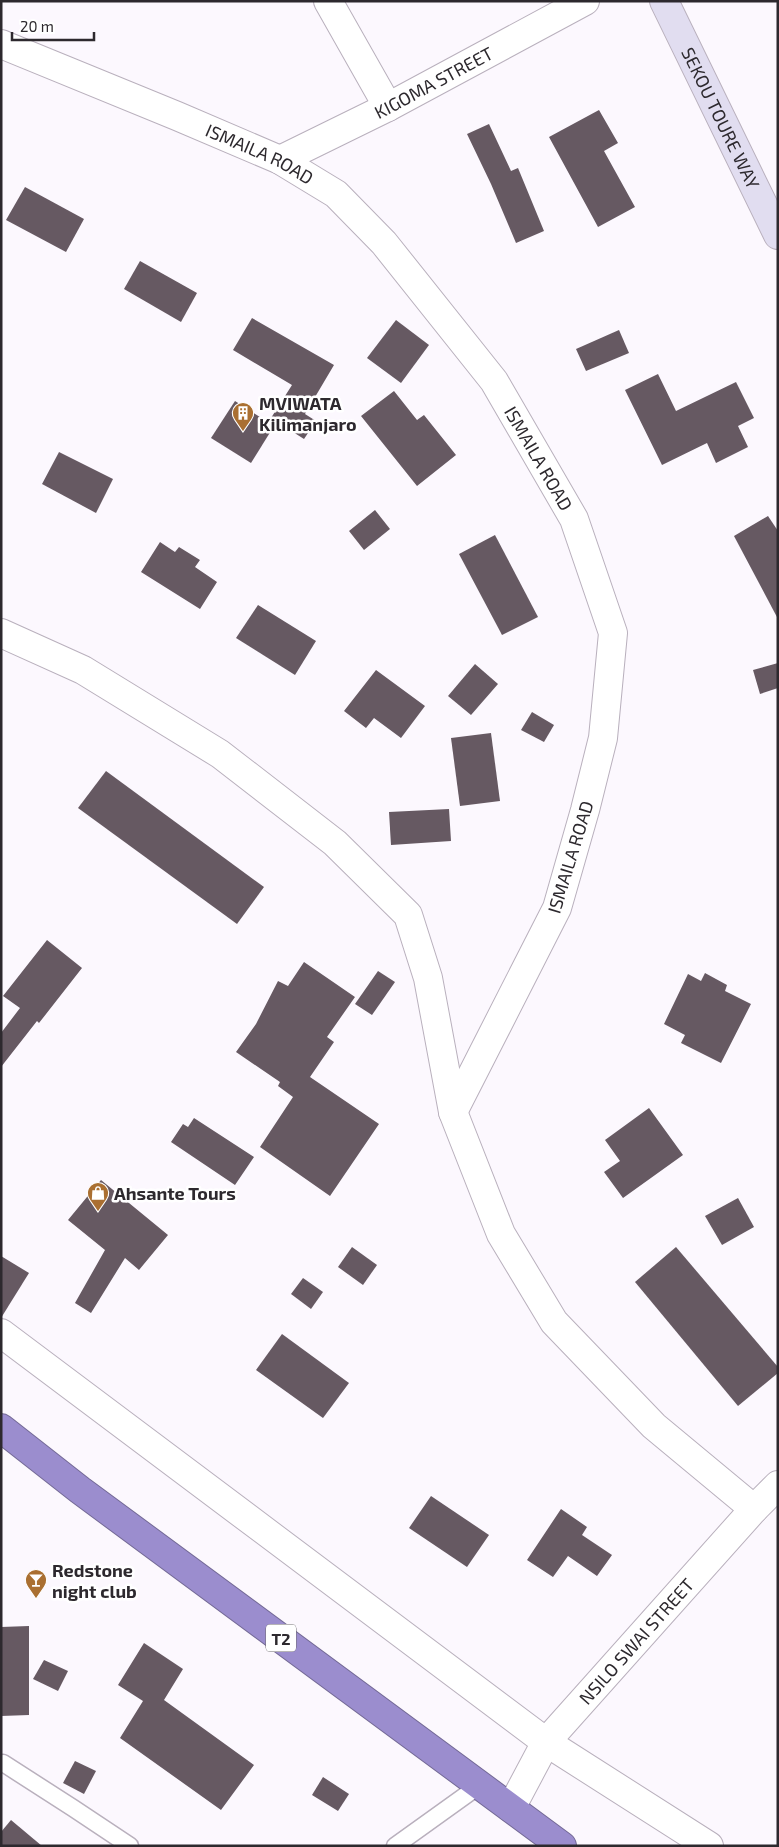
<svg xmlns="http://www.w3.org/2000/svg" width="779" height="1847" viewBox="0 0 779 1847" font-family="'Exo 2',sans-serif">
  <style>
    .building { fill: #665962 }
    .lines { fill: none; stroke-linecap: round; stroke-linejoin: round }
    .lane-casing { stroke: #b9b0bd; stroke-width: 19 }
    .street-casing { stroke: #b9b0bd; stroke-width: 30 }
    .secondary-casing { stroke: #b9b0bd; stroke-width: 30 }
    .highway-casing { stroke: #746a96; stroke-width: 30 }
    .lane { stroke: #fff; stroke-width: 16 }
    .street { stroke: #fff; stroke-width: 28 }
    .secondary { stroke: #e1ddf0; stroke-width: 28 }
    .highway { stroke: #9b8dce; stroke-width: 28 }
    .labels { text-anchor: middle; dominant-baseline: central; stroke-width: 5; stroke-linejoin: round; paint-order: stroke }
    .shield { fill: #fff; stroke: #6c696d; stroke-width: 1 }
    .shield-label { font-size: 16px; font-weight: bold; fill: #2d292e }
    .street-label { font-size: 18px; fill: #2d292e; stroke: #fff }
    .poi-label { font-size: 18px; font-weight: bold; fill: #2d292e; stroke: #fff; text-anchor: start }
  </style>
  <rect width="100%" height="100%" fill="#fcf8fe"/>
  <g class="building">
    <polygon points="599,110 618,143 604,151 635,207 598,227 549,137"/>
    <polygon points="489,124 511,171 518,168 544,231 516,243 491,184 467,134"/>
    <polygon points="25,187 84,219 66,252 6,220"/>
    <polygon points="140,261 197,293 181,322 124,289"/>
    <polygon points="252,318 334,365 305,414 316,421 304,439 271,418 292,385 233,350"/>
    <polygon points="396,320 429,345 401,383 367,358"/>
    <polygon points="619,330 629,353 586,371 576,349"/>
    <polygon points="658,374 676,411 736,382 754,418 738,426 748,447 716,463 707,443 662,465 625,390"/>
    <polygon points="394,391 417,420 424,415 456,455 417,486 361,416"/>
    <polygon points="235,401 274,426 251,463 211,438"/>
    <polygon points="59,452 113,479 96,513 42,484"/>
    <polygon points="375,510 390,529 364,550 349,531"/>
    <polygon points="768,516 778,531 778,619 734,536"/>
    <polygon points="495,535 538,617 502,635 459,554"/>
    <polygon points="160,542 175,552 179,547 200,560 195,567 217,582 200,609 141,572"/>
    <polygon points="258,605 316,641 295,675 236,638"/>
    <polygon points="778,663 778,688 760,694 753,670"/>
    <polygon points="475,664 498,684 471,715 448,696"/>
    <polygon points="376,670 425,706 401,738 374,718 366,728 344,711"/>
    <polygon points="532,712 554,725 544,742 521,730"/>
    <polygon points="491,733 500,801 460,806 451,738"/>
    <polygon points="106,771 264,887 237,924 78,808"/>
    <polygon points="449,809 451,841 391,845 389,812"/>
    <polygon points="47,940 82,968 39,1023 37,1021 1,1067 1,1033 20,1008 3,996"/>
    <polygon points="304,962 355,997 327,1037 334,1042 310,1077 379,1124 330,1196 260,1147 293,1097 278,1086 280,1082 236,1052 256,1024 278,981 288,986"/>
    <polygon points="378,971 395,982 372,1015 355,1004"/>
    <polygon points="705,973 727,985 725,991 751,1004 721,1063 681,1043 685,1035 664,1024 688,974 701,981"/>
    <polygon points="649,1108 683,1155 623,1198 604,1172 620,1161 605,1140"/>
    <polygon points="194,1118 254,1157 235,1185 171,1142 183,1124 188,1127"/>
    <polygon points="101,1180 168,1235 139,1270 125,1258 91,1313 75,1303 105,1250 68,1220"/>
    <polygon points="738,1198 754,1227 722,1245 705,1216"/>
    <polygon points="352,1247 377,1265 363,1285 338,1267"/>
    <polygon points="676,1247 778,1367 778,1373 738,1406 635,1282"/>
    <polygon points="1,1256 29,1273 1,1318"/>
    <polygon points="303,1278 323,1292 311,1309 291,1294"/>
    <polygon points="282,1334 349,1383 323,1418 256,1370"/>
    <polygon points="431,1496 489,1535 467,1567 409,1528"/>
    <polygon points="561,1509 587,1527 582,1535 612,1555 597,1576 568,1556 553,1577 527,1560"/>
    <polygon points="29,1626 29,1715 1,1716 1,1627"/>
    <polygon points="144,1643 183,1669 164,1700 254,1765 221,1810 120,1738 143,1701 118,1685"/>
    <polygon points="44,1660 68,1671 58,1691 33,1679"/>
    <polygon points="75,1761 96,1771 84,1794 63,1783"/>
    <polygon points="323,1777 349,1794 338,1811 312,1795"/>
    <polygon points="11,1820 42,1846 1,1846 1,1832"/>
  </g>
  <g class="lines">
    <g class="lane-casing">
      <g id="lane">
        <polyline points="3,1763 73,1808 130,1846"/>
        <polyline points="395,1846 480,1785"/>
      </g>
    </g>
    <g class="street-casing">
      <g id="street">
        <polyline points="328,1 388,107"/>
        <path id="s1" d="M1,44L177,116L280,160L336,194L384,243L494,381L574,519L613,633L603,738L585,810L557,908L453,1112"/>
        <path id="s2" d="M280,160L388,107L585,1"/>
        <polyline points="1,633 83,670 220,754 335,843 408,915 428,978 453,1112 501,1234 554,1322 654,1426 754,1509"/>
        <polyline points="1,1333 546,1742 709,1846"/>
        <path id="s3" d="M511,1808L546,1742L754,1509L778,1485"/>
      </g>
    </g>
    <g class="secondary-casing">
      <g id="secondary">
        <path id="s4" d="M664,1L778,235"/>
      </g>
    </g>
    <g class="highway-casing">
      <polyline id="highway" points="1,1428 80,1490 562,1846"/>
    </g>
    <use href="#lane" class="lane"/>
    <use href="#street" class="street"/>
    <use href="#secondary" class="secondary"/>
    <use href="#highway" class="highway"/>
  </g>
  <defs>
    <g id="building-pin" transform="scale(1.125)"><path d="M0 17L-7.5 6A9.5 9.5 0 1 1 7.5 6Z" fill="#aa6f31" stroke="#fff"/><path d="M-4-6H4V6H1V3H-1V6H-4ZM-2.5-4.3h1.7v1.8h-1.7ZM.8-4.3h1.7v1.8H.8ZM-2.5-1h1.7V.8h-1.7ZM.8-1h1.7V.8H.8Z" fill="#fff"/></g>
    <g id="shop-pin" transform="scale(1.125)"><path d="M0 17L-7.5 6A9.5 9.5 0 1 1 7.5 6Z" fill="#aa6f31" stroke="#fff"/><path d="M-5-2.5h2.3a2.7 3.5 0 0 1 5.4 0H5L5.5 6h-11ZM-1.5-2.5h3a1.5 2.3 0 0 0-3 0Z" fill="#fff"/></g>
    <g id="bar-pin" transform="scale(1.125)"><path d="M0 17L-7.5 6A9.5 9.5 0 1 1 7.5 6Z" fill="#aa6f31" stroke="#fff"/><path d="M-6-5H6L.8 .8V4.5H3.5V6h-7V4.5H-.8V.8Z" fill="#fff"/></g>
  </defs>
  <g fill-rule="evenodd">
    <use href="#building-pin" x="243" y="413"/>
    <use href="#shop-pin" x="98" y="1193"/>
    <use href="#bar-pin" x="36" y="1580"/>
  </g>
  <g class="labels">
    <rect class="shield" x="266" y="1624.5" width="30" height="27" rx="4"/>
    <g class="shield-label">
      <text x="281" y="1638">T2</text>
    </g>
    <g class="street-label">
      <text stroke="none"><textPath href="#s2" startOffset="172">KIGOMA STREET</textPath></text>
      <text stroke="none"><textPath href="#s4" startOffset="130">SEKOU TOURE WAY</textPath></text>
      <text stroke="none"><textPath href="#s1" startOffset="281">ISMAILA ROAD</textPath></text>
      <text stroke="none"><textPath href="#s1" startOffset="702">ISMAILA ROAD</textPath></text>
      <text transform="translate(570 857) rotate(-73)">ISMAILA ROAD</text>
      <text stroke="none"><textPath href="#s3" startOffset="210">NSILO SWAI STREET</textPath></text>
    </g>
    <g class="poi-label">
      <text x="259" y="403">MVIWATA<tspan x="259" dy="21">Kilimanjaro</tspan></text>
      <text x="114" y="1193">Ahsante Tours</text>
      <text x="52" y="1570">Redstone<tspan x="52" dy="21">night club</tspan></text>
    </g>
  </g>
  <rect width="779" height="1847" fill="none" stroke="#2d292e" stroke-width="5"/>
  <path d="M12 32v8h82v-8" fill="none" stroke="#2d292e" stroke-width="2.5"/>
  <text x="20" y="32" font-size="15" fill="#2d292e" stroke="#ffffff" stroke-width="4" paint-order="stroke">20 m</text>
</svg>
